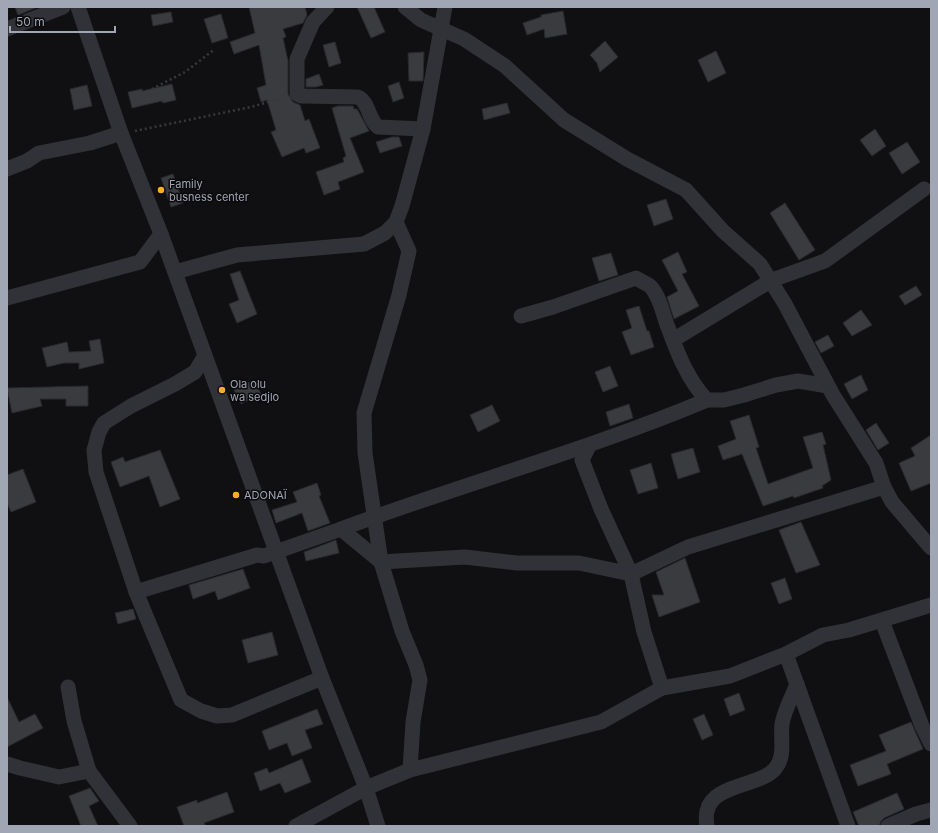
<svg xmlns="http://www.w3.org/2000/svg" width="938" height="833" viewBox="0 0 938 833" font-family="Inter,sans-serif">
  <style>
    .building { fill: #3a3b3f; stroke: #2a2a2e }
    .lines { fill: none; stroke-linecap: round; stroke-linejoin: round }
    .path { stroke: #37393e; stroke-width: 2.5; stroke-dasharray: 2 3; stroke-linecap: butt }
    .minor { stroke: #313237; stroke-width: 15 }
    .poi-dot { fill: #fcaf1e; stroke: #0b0b0d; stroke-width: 1.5 }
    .labels { text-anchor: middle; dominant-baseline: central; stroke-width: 3; stroke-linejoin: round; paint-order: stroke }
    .poi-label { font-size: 11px; fill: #a0a6b3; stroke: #0b0b0d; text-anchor: start }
  </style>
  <rect width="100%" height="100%" fill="#101012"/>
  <g class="building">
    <polygon points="15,7 38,7 18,15"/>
    <polygon points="249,7 305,7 307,15 303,23 283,29 286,37 283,38 288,61 288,94 293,102 300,105 305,121 309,119 320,148 306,153 304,148 282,157 271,132 276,130 267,100 261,102 257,88 266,85 259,45 234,54 230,42 255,33"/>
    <polygon points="357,7 374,7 385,32 371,38"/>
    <polygon points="563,11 567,34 545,38 544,29 527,35 523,23 541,17 541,15"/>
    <polygon points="171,12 173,22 153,26 151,15"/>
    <polygon points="221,14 228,38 212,43 204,19"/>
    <polygon points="605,41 618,57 600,72 597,63 590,55"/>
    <polygon points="335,42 341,63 329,67 323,45"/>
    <polygon points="716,51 726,73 708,82 698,60"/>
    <polygon points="424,52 423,81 409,81 408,53"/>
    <polygon points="319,74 323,85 316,87 306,87 306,79"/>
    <polygon points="399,82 404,98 393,102 388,86"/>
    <polygon points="172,84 176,100 163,103 162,101 132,108 128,92 142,89 142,91"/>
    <polygon points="87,85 92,106 74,110 70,89"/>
    <polygon points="507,103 510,113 484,120 482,109"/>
    <polygon points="338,106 353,106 354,109 357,109 369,131 350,138 364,172 338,182 340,189 324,195 316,172 344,162 343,158 346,156 332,108"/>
    <polygon points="875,129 886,146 872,156 860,140"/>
    <polygon points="392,137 399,137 402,146 380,153 376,142"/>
    <polygon points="907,142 920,162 902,174 889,153"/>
    <polygon points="173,174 183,203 171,207 161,178"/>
    <polygon points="666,199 673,219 654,226 647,205"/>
    <polygon points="785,203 815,250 799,260 770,213"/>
    <polygon points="678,252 687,272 682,274 699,306 674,319 667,297 678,291 662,260"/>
    <polygon points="611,253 618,275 599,281 592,258"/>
    <polygon points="240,271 257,314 237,323 229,304 239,300 230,274"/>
    <polygon points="916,286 922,295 905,305 899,296"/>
    <polygon points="639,306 647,331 649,331 654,347 631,355 622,332 632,328 626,310"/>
    <polygon points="861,310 872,325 852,336 843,323"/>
    <polygon points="828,335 834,346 821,353 815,342"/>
    <polygon points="100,339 104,363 79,369 79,363 64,363 47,367 42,348 67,342 69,352 91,351 89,341"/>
    <polygon points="610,366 618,386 603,392 595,372"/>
    <polygon points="861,375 868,390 852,399 844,384"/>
    <polygon points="254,380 261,394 241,404 234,390"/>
    <polygon points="88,386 88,406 66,406 66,399 40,399 42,406 12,413 7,388"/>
    <polygon points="629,404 633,418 610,426 606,412"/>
    <polygon points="492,405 500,421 478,432 470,415"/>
    <polygon points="749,415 759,447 756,448 768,484 813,468 803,437 822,432 826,444 823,445 831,480 822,486 823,488 794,498 793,496 763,506 742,454 723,460 718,446 736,439 730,421"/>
    <polygon points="876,423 889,443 878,450 866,430"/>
    <polygon points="931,435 931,483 911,491 899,463 915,456 911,448"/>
    <polygon points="693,448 700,472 678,479 671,454"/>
    <polygon points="160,450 180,499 160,507 149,476 120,487 111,462 123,457 125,462"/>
    <polygon points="651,463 658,488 638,494 630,470"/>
    <polygon points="23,469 36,502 11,512 7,503 7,475"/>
    <polygon points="317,483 321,495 319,496 330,523 308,531 302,513 276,523 272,510 297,502 293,492"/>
    <polygon points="801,522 820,565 796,573 779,530"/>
    <polygon points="336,540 339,553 306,561 304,552"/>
    <polygon points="685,558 700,602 659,617 652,595 664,595 656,572"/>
    <polygon points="243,569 250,588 218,600 215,591 193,599 189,585"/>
    <polygon points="785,578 792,599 779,604 771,583"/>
    <polygon points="133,609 136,619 118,624 115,613"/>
    <polygon points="272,632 278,655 248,663 242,640"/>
    <polygon points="739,693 745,710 730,716 724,699"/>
    <polygon points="7,697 19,722 35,714 43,728 7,747"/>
    <polygon points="317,709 323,724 305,730 312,748 292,756 287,743 269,750 262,731"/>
    <polygon points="704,714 713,735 702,740 693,719"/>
    <polygon points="911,722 923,749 887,764 891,774 858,786 850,765 886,751 879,735"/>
    <polygon points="302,759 311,782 285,793 280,783 260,791 254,773 267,768 269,773"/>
    <polygon points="90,788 99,801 89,806 98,826 81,826 69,796"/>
    <polygon points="227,792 234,812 204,823 206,826 184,826 177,807 197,800 197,803"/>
    <polygon points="897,793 904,809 884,818 881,821 879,826 859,826 853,812"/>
  </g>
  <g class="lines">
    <g class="path">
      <polyline points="152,89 185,72 215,49"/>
      <polyline points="135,131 251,107 285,97"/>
    </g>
    <g class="minor">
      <polyline points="78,7 121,133 161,234 322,678 366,788 378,826"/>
      <path d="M327,7L313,22L297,59V94L301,96L358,97C369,102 368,119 378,127L423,129"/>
      <polyline points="405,7 421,20 464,39 505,66 564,120 627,159 686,190 723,231 760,264 785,304 833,395 876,463 884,487 892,502 931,548"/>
      <polyline points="7,29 63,7"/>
      <polyline points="7,169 27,161 39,153 90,143 121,133"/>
      <polyline points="396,222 409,251 399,295 364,413 365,453 381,562 402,631 416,665 420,680 413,722 410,770"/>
      <polyline points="175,272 237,255 364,244 385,233 396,222 402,206 423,129 445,7"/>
      <polyline points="7,298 140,262 161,234"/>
      <path d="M521,316L553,307L636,278C640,281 646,283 650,286C659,295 662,310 666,322C676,349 687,380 707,400H724L744,395L776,385L798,381L828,386"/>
      <polyline points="673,340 772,280 825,261 924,189"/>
      <polyline points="204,357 195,372 175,384 131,406 104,423 99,432 94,450 96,472 136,592 181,700 201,711 217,716 232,715 322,678"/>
      <path d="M341,529C462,484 588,450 707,400"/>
      <polyline points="136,592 257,555 264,556 341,529 381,562 465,557 517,563 579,563 631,574 601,509 582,460 589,446"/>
      <polyline points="882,621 922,726 931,744"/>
      <polyline points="786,654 848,826"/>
      <polyline points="68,687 74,721 89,771 130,826"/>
      <polyline points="662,688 644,632 631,574 688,547 884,487"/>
      <polyline points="7,764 20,768 59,777 89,771"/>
      <polyline points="296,826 366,788 410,770 601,722 662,688 730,676 786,654 823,635 849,630 931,605"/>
      <path d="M707,826C699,782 755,790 775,769C786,756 780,739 782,724C784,711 792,697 797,684"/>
      <polyline points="888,826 916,814 931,810"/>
    </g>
  </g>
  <g class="poi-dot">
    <circle cx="161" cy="190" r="4"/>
    <circle cx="222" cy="390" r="4"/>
    <circle cx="236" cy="495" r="4"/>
  </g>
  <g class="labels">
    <g class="poi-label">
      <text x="169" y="184">Family<tspan x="169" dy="13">busness center</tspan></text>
      <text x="230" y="384">Ola olu<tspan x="230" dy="13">wa sedjlo</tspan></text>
      <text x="244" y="495">ADONAÏ</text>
    </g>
  </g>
  <rect width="938" height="833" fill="none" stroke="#a0a6b3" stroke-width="16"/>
  <path d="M10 26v6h105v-6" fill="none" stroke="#a0a6b3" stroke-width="2"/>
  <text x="16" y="26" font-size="12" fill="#a0a6b3" stroke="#0b0b0d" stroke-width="3" paint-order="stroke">50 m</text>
</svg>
